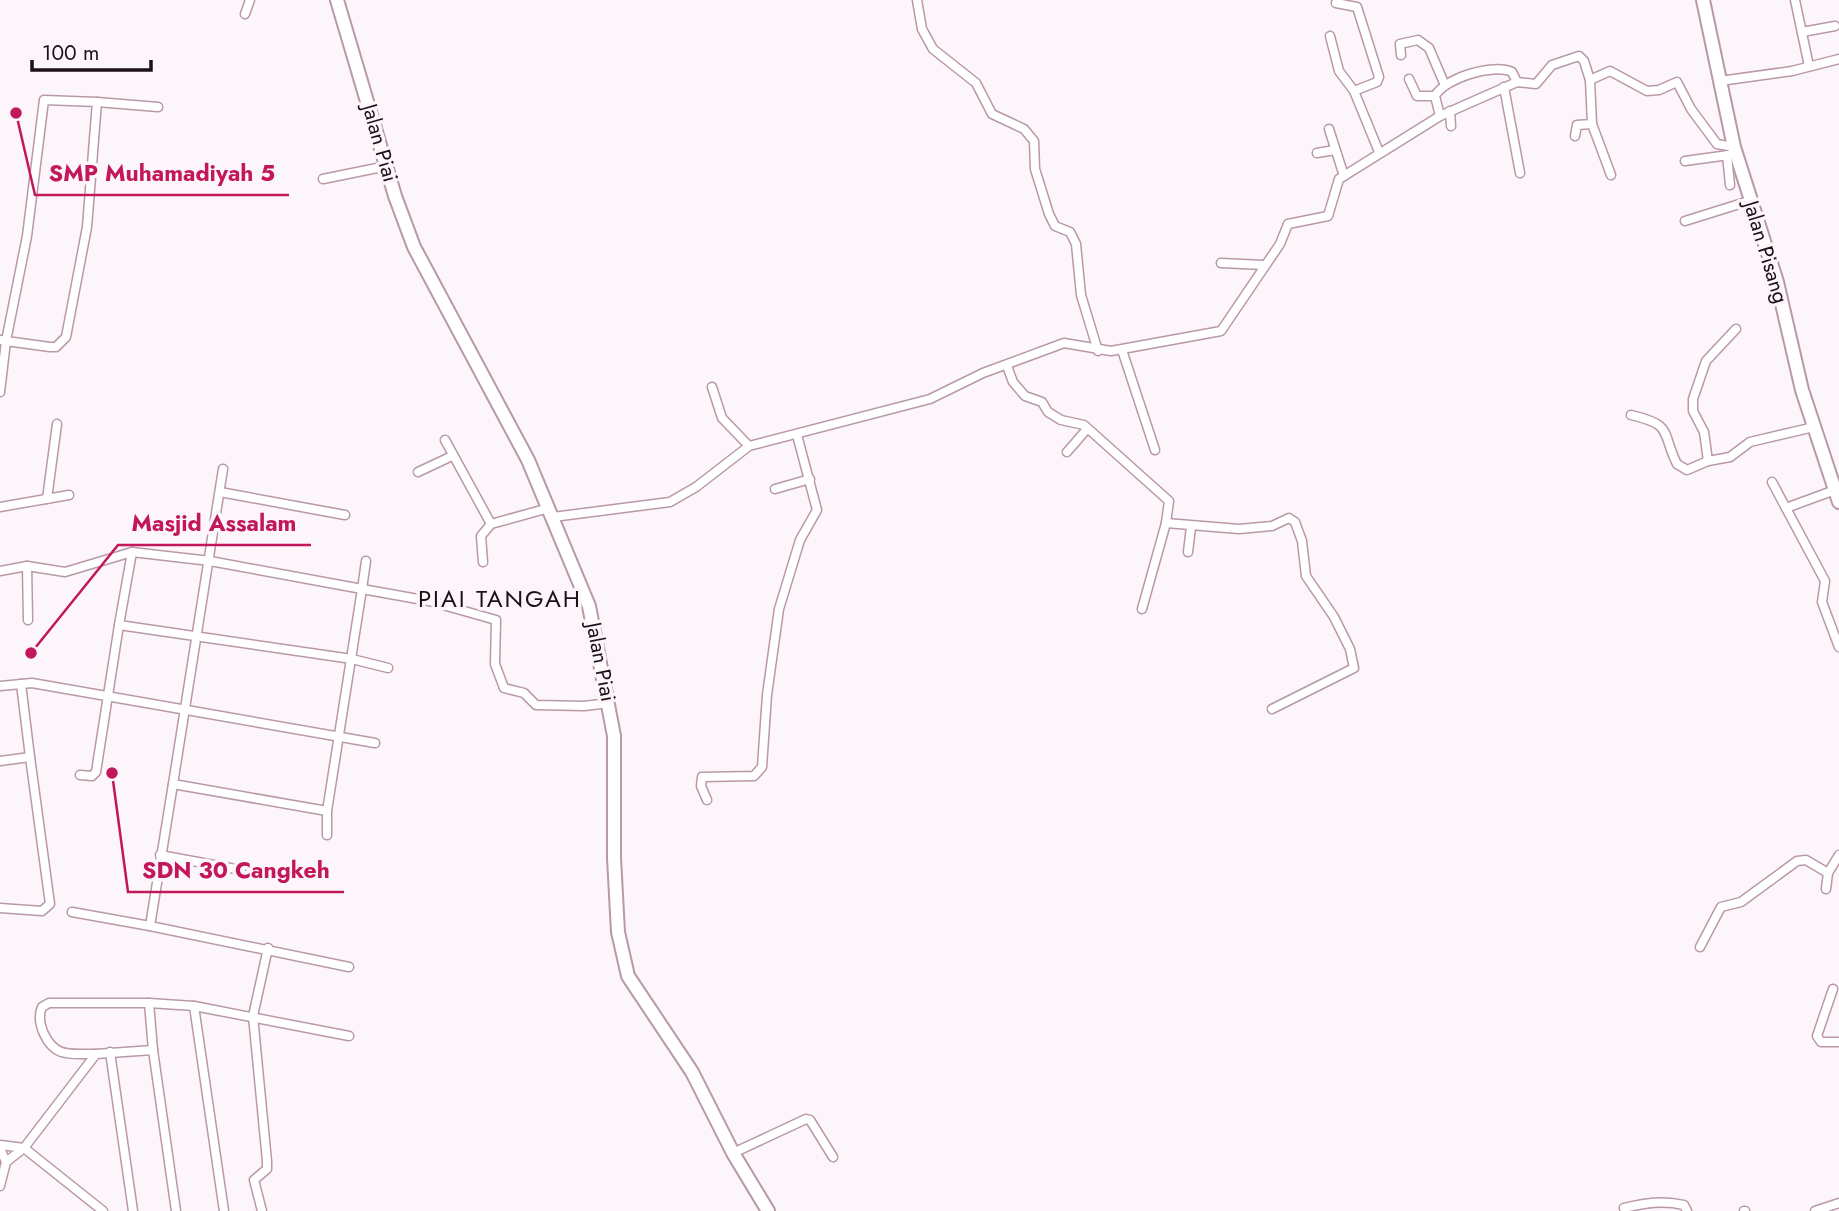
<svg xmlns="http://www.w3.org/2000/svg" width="1839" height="1211" viewBox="0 0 1839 1211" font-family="Jost,sans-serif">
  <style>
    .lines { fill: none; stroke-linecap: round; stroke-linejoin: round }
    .street-casing { stroke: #b998a9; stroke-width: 11 }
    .secondary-casing { stroke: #b998a9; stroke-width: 16 }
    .street { stroke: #fff; stroke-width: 8 }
    .secondary { stroke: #fff; stroke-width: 12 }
    .labels { text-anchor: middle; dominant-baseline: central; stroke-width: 7; stroke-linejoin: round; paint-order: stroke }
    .street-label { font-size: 21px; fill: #1c1016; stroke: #fcf5f9 }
    .quarter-label { font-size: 24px; letter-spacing: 2px; fill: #1c1016; stroke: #fcf5f9 }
    .leader { fill: none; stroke: #c2185b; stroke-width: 2.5 }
    .callout-dot { fill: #c2185b; stroke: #fcf5f9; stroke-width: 2.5 }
    .callout-label { font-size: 23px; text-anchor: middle; font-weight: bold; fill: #c2185b; stroke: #fcf5f9; stroke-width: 7; stroke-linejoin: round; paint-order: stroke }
  </style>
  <rect width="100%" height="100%" fill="#fcf5f9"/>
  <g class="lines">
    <g class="street-casing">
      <g id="street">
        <polyline points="917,0 922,29 933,49 976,83 992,114 1024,129 1034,141 1035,169 1049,214 1055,226 1070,232 1076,244 1081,295 1098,351"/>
        <polyline points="1795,0 1809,66"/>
        <polyline points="1336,3 1357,7 1379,77 1377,82 1354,91"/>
        <polyline points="245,14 250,0"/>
        <polyline points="1802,32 1835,26"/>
        <polyline points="1330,36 1339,71 1354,91 1379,152"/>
        <polyline points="1401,55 1400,44 1418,40 1429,48 1444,83"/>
        <polyline points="1409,79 1417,96 1435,96"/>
        <polyline points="1590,80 1592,124 1611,175"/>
        <polyline points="1720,81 1792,71 1839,59"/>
        <polyline points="1504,87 1520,173"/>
        <polyline points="97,102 158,107"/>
        <polyline points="1450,111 1451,126"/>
        <path d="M1440,116L1435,96C1445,78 1493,63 1512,72L1517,82"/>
        <polyline points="1329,129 1344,176"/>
        <polyline points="1575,136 1577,125 1592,124"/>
        <polyline points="1317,153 1335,150"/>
        <polyline points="1727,155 1730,185"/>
        <polyline points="1685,161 1736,154"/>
        <polyline points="323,179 387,166"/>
        <polyline points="1685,221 1749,201"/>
        <polyline points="1221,263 1263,265"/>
        <polyline points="0,340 6,341 50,347 56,347 66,337 87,227 97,102 44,100 27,236 6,341 0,392"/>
        <polyline points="1122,350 1155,450"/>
        <polyline points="1007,366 1013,382 1025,396 1042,402 1048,412 1061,420 1084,425 1169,501 1166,523 1142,609"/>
        <polyline points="712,387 722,418 749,446"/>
        <path d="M1631,415C1674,425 1661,432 1677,464L1687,470L1708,461L1730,457L1750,442L1814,427"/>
        <polyline points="445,440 491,524 481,536 483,562"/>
        <polyline points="1067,452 1087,429"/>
        <polyline points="1708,461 1704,432 1693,411 1693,399 1706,361 1736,329"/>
        <polyline points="418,472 452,456"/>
        <polyline points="1772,482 1825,581 1822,602 1839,647"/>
        <polyline points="775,489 810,479"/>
        <polyline points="220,492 345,515"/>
        <polyline points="47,499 57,424"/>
        <polyline points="0,507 69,495"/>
        <polyline points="1786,508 1835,490"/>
        <polyline points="553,517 670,502 696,487 749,446 930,399 983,373 1064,343 1111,351 1221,331 1280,244 1288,224 1328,216 1339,179 1440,116 1517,82 1536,84 1552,65 1579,56 1584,61 1590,80 1610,71 1647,91 1659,90 1677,82 1691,109 1717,144 1734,147"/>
        <polyline points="1166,523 1239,529 1272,526 1289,518 1295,522 1302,541 1306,576 1334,617 1350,649 1354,668 1272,709"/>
        <polyline points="491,524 549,508"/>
        <polyline points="132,552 119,625 352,659 388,668"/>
        <polyline points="1188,552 1191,527"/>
        <polyline points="366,561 362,589 429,601 496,620 495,664 504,688 524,693 536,705 584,706 609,703"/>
        <polyline points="27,566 28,620"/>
        <polyline points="0,571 27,566 65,572 132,552 210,561 362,589 327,811 173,784 223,469"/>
        <polyline points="0,686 32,683 375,743"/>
        <polyline points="0,761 30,757 21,684"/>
        <polyline points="80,775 92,776 96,772 119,625"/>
        <polyline points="173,784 150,926 349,967"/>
        <polyline points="707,800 701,786 702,777 754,776 762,767 767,695 779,609 800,540 817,510 797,435"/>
        <polyline points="327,811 327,835"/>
        <polyline points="160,855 241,870"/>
        <polyline points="1826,889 1828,873 1839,855"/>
        <polyline points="0,908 42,911 50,904 30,757"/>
        <polyline points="72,912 150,926"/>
        <polyline points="1700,947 1721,907 1741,902 1797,861 1806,860 1828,873"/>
        <polyline points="1833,989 1817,1036 1821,1042 1839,1042"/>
        <polyline points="149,1003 153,1050"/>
        <polyline points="110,1052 133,1211"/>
        <path d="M96,1054C71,1053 56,1059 44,1034C40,1025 38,1016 42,1007L49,1003H149L194,1006"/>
        <polyline points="0,1145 24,1148 6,1162"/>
        <polyline points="0,1148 6,1162 0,1186"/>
        <polyline points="733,1153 806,1119 810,1120 833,1157"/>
        <path d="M1624,1208C1645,1203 1663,1200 1684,1205L1687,1211"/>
        <polyline points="103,1211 24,1148 96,1054 153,1050 176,1211"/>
        <polyline points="224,1211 194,1006 349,1036"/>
        <polyline points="262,1211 254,1180 267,1169 267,1161 253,1016 268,948"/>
        <polyline points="1744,1211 1745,1211"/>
        <polyline points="1815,1211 1839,1203"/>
      </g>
    </g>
    <g class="secondary-casing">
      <g id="secondary">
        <polyline points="337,0 395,196 414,247 528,460 589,606 614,736 614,858 618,932 628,976 692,1072 733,1153 768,1211"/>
        <polyline points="1703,0 1734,147 1777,282 1802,390 1839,502"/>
      </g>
    </g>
    <use href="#street" class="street"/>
    <use href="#secondary" class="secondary"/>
  </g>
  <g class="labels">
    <g class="street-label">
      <text transform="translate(380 143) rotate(74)">Jalan Piai</text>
      <text transform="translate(1766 252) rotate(73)">Jalan Pisang</text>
      <text transform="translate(601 662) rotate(79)">Jalan Piai</text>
    </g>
    <g class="quarter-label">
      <text x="500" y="598">PIAI TANGAH</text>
    </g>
  </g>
  <path class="leader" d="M16 113L35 195H289M31 653L118 545H311M112 773L128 892H344"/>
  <g class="callout-dot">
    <circle cx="16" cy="113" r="7"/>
    <circle cx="31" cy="653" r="7"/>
    <circle cx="112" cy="773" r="7"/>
  </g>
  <g class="callout-label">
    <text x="162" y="181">SMP Muhamadiyah 5</text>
    <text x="214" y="531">Masjid Assalam</text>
    <text x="236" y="878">SDN 30 Cangkeh</text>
  </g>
  <path d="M32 60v10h119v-10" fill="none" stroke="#1c1016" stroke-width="3.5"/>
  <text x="42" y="60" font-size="21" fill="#1c1016" stroke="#fcf5f9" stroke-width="5" paint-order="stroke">100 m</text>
</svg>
